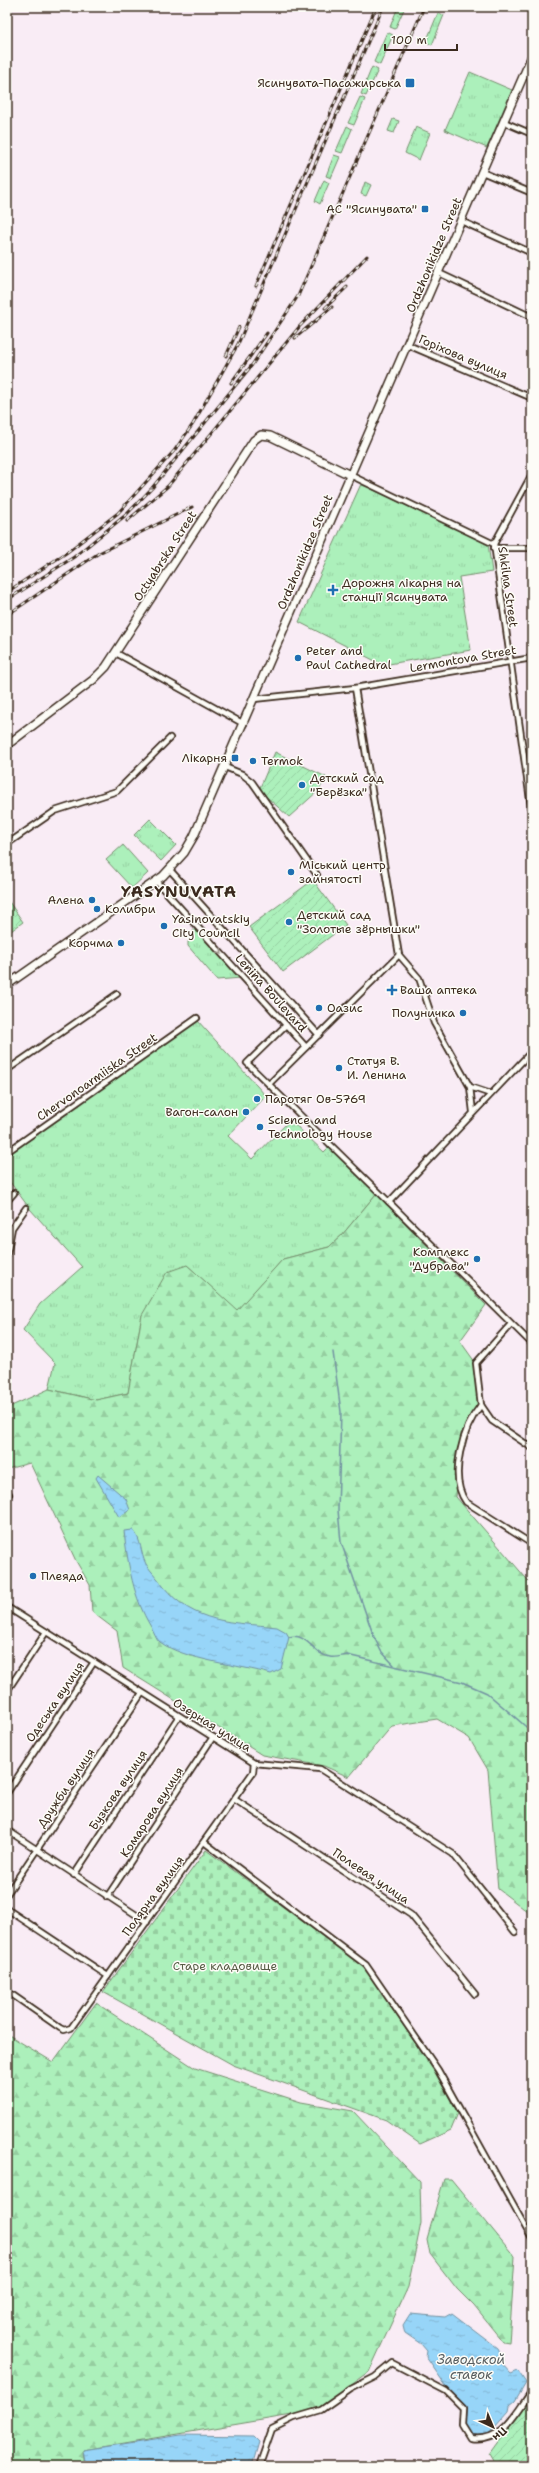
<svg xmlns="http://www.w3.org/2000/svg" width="539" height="2473" viewBox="0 0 539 2473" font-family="'Shantell Sans',sans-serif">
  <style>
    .grass { fill: url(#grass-tufts); stroke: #748d6c }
    .forest { fill: url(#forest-firs); stroke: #748d6c }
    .cemetery { fill: url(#cemetery-stones); stroke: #748d6c }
    .garden { fill: url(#garden-furrows); stroke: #748d6c }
    .water { fill: url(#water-ripples); stroke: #7291a1 }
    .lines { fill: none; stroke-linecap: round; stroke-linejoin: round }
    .stream { stroke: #7291a1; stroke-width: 1.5 }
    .street-casing { stroke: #3b2a1e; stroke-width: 8 }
    .secondary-casing { stroke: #3b2a1e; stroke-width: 10 }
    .street { stroke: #fdfcf7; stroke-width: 4.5 }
    .secondary { stroke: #fdfcf7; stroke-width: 7 }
    .rail-casing { stroke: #3b2a1e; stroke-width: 3 }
    .rail { stroke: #fdfcf7; stroke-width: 1.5; stroke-dasharray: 4.5; stroke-linecap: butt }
    .oneway { stroke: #9c938a }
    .poi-dot { fill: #1f6fb2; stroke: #fdfcf7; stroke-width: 1.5 }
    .labels { text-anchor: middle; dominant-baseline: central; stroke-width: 3; stroke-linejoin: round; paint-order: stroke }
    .poi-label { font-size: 12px; fill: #3b2a1e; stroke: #fdfcf7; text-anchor: start }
    .street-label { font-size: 12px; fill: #3b2a1e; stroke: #fdfcf7 }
    .park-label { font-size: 12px; fill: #575c45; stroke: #fdfcf7 }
    .water-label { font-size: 13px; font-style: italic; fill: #575d5f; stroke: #fdfcf7 }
    .district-label { font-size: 16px; font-weight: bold; letter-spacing: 1px; fill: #3b2a1e; stroke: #fdfcf7 }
  </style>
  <defs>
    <pattern id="grass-tufts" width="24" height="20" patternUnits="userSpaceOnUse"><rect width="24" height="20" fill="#acf0bb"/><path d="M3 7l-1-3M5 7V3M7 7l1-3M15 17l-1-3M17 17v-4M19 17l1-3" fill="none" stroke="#95cea0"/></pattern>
    <pattern id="forest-firs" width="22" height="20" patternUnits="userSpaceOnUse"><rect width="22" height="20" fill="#acf0bb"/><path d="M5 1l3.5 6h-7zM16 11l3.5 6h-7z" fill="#95cea0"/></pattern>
    <pattern id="cemetery-stones" width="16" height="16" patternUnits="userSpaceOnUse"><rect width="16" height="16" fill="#acf0bb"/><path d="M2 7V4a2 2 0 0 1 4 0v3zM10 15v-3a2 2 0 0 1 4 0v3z" fill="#95cea0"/></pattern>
    <pattern id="garden-furrows" width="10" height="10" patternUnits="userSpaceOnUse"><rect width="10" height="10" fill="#acf0bb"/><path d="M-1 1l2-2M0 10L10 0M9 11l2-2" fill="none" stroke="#95cea0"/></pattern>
    <pattern id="water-ripples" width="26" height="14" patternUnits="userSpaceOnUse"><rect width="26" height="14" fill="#97d5f8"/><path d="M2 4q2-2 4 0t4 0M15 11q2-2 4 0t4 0" fill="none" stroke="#83b7d4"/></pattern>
  </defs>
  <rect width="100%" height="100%" fill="#f9ecf5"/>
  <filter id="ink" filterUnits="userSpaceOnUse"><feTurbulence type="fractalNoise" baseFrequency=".025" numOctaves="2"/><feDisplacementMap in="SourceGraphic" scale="8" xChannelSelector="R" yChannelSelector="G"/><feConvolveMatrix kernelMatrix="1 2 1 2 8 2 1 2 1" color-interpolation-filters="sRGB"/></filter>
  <g filter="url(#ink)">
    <g class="grass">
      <polygon points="398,7 405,7 395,29 390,27"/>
      <polygon points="438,13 444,15 432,45 426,42"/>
      <polygon points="387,32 393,35 380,65 374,62"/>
      <polygon points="372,67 378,70 366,96 361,94"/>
      <polygon points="470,72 512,90 487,148 445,130"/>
      <polygon points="360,97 365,99 354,125 348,123"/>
      <polygon points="393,119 399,121 394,133 388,131"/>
      <polygon points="347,126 352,129 342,153 336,151"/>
      <polygon points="416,127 430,133 419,160 405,153"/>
      <polygon points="334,155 340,157 331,178 326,176"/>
      <polygon points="324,180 329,183 320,204 315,201"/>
      <polygon points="365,182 371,185 366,196 361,194"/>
      <polygon points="361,484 488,544 492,572 459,577 471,650 383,665 299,622"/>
      <polygon points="150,819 176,845 161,861 134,835"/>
      <polygon points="123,845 148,873 132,888 106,860"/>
      <polygon points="195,928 197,929 241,978 217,980 188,946 188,942"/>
      <polygon points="197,1020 266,1096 228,1136 252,1159 290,1120 324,1152 329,1147 376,1194 342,1235 329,1247 283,1259 237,1311 187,1265 142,1315 128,1393 96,1400 49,1389 55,1363 23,1330 40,1304 82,1267 30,1209 7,1178 7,1155"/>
    </g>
    <g class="forest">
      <polygon points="376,1194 486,1305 460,1341 475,1362 478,1403 461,1433 456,1497 532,1585 532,1915 498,1889 488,1770 469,1738 437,1719 392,1726 349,1777 324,1766 262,1755 123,1668 117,1631 92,1612 90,1585 76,1561 30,1463 7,1469 7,1408 49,1389 96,1400 128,1393 142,1315 167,1272 187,1265 237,1310 283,1259 329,1247 342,1235"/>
      <polygon points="96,2003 195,2068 301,2102 353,2111 420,2182 421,2223 408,2287 369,2372 316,2411 83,2450 85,2466 7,2466 7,2034 53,2062"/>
      <polygon points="444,2179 451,2179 515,2257 509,2343 503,2342 474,2306 457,2289 430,2254 427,2239"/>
    </g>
    <polygon class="cemetery" points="206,1850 364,1967 434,2071 458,2113 451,2130 420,2144 386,2120 233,2065 103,1992"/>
    <g class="garden">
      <polygon points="275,752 326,777 319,790 289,817 259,790"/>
      <polygon points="313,880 346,925 283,972 249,927"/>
      <polygon points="7,899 23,922 7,934"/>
      <polygon points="532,2395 532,2466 496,2466 489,2454"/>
    </g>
    <g class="water">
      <polygon points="98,1475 126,1499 130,1510 119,1517 96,1478"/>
      <path d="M133,1530C142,1540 140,1553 146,1564C151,1572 158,1578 163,1586C194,1624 232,1622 277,1627L286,1632L289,1637L281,1669L271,1674C240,1665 184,1660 160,1642C156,1639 154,1631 151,1627C133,1597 128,1565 124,1531Z"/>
      <polygon points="452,2313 498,2348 504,2360 502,2364 511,2374 518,2371 526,2383 515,2402 510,2406 509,2411 487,2436 471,2435 465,2427 466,2407 458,2398 453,2396 426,2357 427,2351 421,2344 405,2333 403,2325 410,2314 445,2317"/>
      <polygon points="181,2435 253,2436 259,2442 252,2466 86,2466 83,2450"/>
    </g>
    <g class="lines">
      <g class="stream">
        <polyline points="333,1352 341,1412 338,1510 341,1542 374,1637 381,1651 394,1665"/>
        <path d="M289,1637C308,1632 313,1655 330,1657C335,1658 342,1656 347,1655L462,1682L487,1693L532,1732"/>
      </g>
      <g class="street-casing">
        <g id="street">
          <polyline points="526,71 532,74"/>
          <polyline points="504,122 532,134"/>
          <polyline points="482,172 532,193"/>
          <polyline points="461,221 532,253"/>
          <polyline points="439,273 532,317"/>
          <polyline points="408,345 532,398"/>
          <polyline points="350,475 494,544 532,814"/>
          <polyline points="494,544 532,474"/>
          <polyline points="494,548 532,548"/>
          <polyline points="116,653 244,724"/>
          <polyline points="355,688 399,955 419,978 434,1023 470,1087 491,1094"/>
          <polyline points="254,699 355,688 532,658"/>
          <polyline points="225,767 242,774 252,782 317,875"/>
          <polyline points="7,844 55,811 117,791 170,738"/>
          <polyline points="170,870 319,1035"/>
          <polyline points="156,881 306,1047"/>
          <polyline points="286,1025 247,1063 389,1202"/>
          <polyline points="532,1051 389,1202 532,1344"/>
          <polyline points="7,1070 117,994"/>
          <polyline points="269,1084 399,955"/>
          <polyline points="470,1087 473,1112"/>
          <polyline points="7,1152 197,1018"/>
          <polyline points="7,1201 14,1193"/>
          <polyline points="7,1255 12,1228 26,1208"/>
          <polyline points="511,1324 476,1363 481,1405 492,1421 532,1448"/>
          <path d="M481,1405C463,1427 448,1477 466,1502L532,1544"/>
          <polyline points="7,1495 9,1494"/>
          <polyline points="7,1607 254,1763 320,1769 453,1854 515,1932"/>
          <polyline points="7,1691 46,1632"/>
          <polyline points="7,1793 94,1662"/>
          <polyline points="234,1799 411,1915 475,1994"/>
          <polyline points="7,1830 147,1922"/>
          <polyline points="204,1842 366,1965 438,2070 532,2239"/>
          <polyline points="74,1875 179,1716"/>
          <polyline points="7,1894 142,1693"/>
          <polyline points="107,1897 213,1737"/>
          <polyline points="7,1909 108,1976"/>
          <polyline points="7,1991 60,2028 64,2030 71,2028 234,1799 253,1772 254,1763"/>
          <path d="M259,2466L272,2429L294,2418L321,2410L351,2389L375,2377L392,2363L446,2391L463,2408L462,2425L470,2438C503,2443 515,2414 532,2391"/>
        </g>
      </g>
      <g class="secondary-casing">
        <g id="secondary">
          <polyline points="7,745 93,680 106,667 254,440 261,435 270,436 350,475"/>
          <polyline points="7,985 163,876 184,853 194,836 532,56"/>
        </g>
      </g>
      <use href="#street" class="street"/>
      <use href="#secondary" class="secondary"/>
      <g class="rail-casing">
        <g id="rail">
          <polyline points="256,286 376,7"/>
          <polyline points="325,308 347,287"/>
          <polyline points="295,338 332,307"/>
          <polyline points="226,356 239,327"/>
          <polyline points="231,383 267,333"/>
          <polyline points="127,521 168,486 300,326 367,256"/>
          <polyline points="7,592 66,553 118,513 174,451 193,424 238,344 383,7"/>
          <polyline points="7,600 74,557 127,514 152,488 252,365 298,296 424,7"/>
          <polyline points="7,615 99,553 192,507"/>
        </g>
      </g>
      <use href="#rail" class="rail"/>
    </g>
    <defs><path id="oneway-chevron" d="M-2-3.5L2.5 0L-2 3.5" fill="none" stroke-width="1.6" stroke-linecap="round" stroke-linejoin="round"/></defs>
    <use class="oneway" href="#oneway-chevron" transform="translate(220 952) rotate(48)"/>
  </g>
  <g class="poi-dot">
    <rect x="405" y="78" width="10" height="10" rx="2"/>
    <rect x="421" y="205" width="8" height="8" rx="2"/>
    <path d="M331 584h4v4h4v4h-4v4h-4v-4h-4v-4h4z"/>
    <circle cx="298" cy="658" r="4"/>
    <rect x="231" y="754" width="8" height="8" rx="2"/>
    <circle cx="253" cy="761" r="4"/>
    <circle cx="302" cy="785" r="4"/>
    <circle cx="291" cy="872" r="4"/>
    <circle cx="92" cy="900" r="4"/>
    <circle cx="97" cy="909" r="4"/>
    <circle cx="289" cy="922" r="4"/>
    <circle cx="164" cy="926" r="4"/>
    <circle cx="121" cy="943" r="4"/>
    <path d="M390 984h4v4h4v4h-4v4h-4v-4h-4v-4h4z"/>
    <circle cx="319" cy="1008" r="4"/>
    <circle cx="463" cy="1013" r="4"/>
    <circle cx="339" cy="1068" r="4"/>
    <circle cx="257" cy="1099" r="4"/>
    <circle cx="246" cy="1112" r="4"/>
    <circle cx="260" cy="1127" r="4"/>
    <circle cx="477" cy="1259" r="4"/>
    <circle cx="33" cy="1576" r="4"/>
  </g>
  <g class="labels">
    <g class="poi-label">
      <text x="401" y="83" text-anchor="end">Ясинувата-Пасажирська</text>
      <text x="417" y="209" text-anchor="end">АС "Ясинувата"</text>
      <text x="342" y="583">Дорожня лікарня на<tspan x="342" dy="14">станції Ясинувата</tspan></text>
      <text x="306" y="651">Peter and<tspan x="306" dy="14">Paul Cathedral</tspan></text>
      <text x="227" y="758" text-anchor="end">Лікарня</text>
      <text x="261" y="761">Termok</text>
      <text x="310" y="778">Детский сад<tspan x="310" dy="14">"Берёзка"</tspan></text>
      <text x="299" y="865">Міський центр<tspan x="299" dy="14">зайнятості</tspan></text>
      <text x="84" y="900" text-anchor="end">Алена</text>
      <text x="105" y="909">Колибри</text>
      <text x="297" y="915">Детский сад<tspan x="297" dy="14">"Золотые зёрнышки"</tspan></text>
      <text x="172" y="919">Yasinovatskiy<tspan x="172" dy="14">City Council</tspan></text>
      <text x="113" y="943" text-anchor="end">Корчма</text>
      <text x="400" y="990">Ваша аптека</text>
      <text x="327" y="1008">Оазис</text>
      <text x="455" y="1013" text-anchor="end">Полуничка</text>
      <text x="347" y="1061">Статуя В.<tspan x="347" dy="14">И. Ленина</tspan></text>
      <text x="265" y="1099">Паротяг Ов-5769</text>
      <text x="238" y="1112" text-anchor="end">Вагон-салон</text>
      <text x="268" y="1120">Science and<tspan x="268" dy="14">Technology House</tspan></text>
      <text x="469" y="1252" text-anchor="end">Комплекс<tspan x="469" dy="14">"Дубрава"</tspan></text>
      <text x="41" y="1576">Плеяда</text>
    </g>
    <g class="street-label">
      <text transform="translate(434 255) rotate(-67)">Ordzhonikidze Street</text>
      <text transform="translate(463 357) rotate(23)">Горіхова вулиця</text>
      <text transform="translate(305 552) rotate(-67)">Ordzhonikidze Street</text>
      <text transform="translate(165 556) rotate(-57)">Octyabrska Street</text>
      <text transform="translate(508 587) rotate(82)">Shkilna Street</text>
      <text transform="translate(463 659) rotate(-10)">Lermontova Street</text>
      <text transform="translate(271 993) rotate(48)">Lenina Boulevard</text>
      <text transform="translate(97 1077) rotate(-35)">Chervonoarmiiska Street</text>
      <text transform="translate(55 1702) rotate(-56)">Одеська вулиця</text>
      <text transform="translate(212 1725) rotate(32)">Озерная улица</text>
      <text transform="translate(66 1788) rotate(-56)">Дружби вулиця</text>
      <text transform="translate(118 1790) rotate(-56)">Бузкова вулиця</text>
      <text transform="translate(152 1812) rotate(-57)">Комарова вулиця</text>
      <text transform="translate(371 1876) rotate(34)">Полевая улица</text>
      <text transform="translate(153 1896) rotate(-54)">Полярна вулиця</text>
    </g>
    <g class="park-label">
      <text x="225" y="1966">Старе кладовище</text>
    </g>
    <g class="water-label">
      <text x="471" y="2359">Заводской<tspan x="471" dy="15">ставок</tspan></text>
    </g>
    <g class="district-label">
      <text x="179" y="891">YASYNUVATA</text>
    </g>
  </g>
  <rect width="539" height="2473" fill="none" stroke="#fdfcf7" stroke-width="24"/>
  <rect x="12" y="12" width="515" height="2449" fill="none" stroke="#3b2a1e" stroke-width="1.5" filter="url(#ink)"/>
  <g transform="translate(493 2427) rotate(136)" stroke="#fdfcf7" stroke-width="3" paint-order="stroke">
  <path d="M0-3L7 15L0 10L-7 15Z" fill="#3b2a1e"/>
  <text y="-6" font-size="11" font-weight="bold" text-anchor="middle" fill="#3b2a1e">Пн</text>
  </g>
  <path d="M385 44v6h72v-6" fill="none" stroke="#3b2a1e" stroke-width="2"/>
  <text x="391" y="44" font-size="12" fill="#3b2a1e" stroke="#fdfcf7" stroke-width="3" paint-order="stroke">100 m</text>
</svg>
